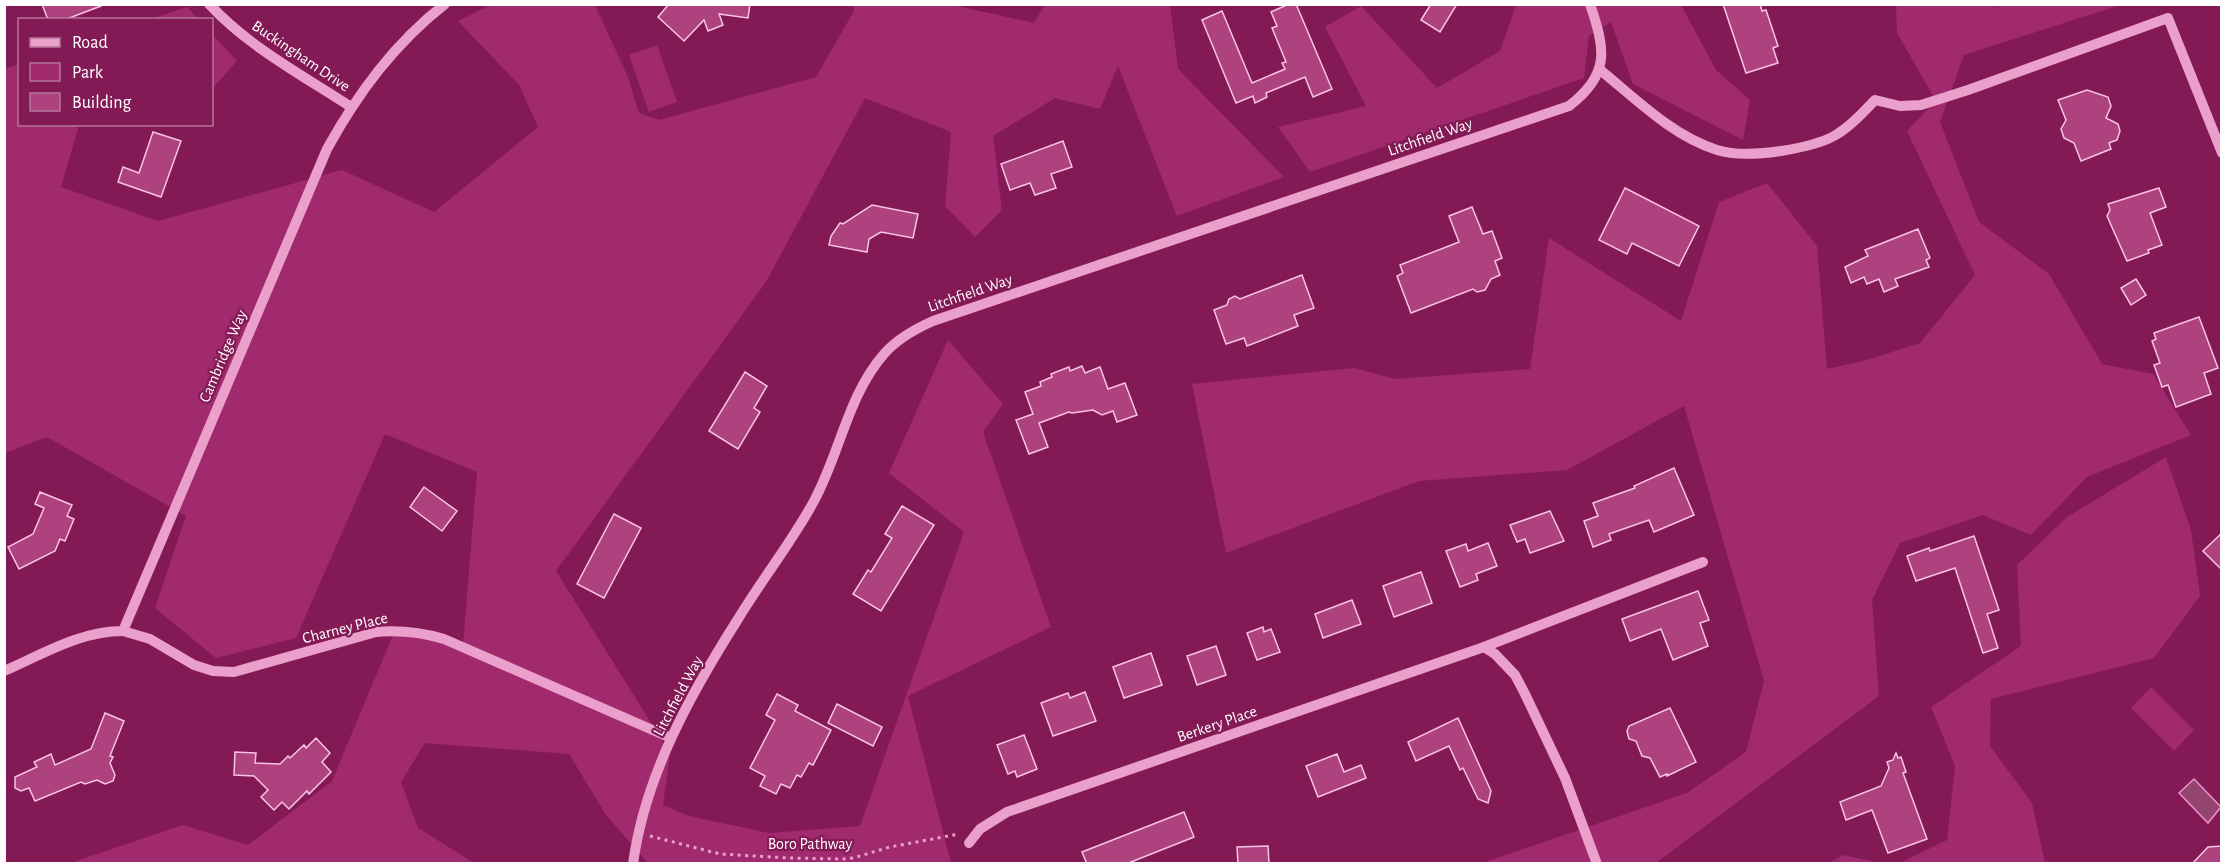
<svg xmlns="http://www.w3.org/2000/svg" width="2226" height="868" viewBox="0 0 2226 868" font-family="'Alegreya Sans',sans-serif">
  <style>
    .green { fill: #a1296d }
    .water { fill: #934570; stroke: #ee92c7; stroke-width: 1.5 }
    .building { fill: #ad427f; stroke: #f8c4e2; stroke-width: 1.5 }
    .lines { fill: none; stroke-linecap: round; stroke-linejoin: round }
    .path { stroke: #eb9fcb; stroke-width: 3; stroke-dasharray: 3 4.5; stroke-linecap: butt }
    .minor { stroke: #eb9fcb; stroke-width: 10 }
    .labels { text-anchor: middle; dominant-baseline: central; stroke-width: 4.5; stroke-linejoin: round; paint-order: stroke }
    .street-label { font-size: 16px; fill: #fff; stroke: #841a55 }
  </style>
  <rect width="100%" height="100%" fill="#841a55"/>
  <g class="green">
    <polygon points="1995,4 1996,7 2008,4 2120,5 1964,55 1940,122 1979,222 2049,274 2102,364 2153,374 2191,435 2087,477 2031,535 1983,515 1900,543 1872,600 1879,696 1656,863 1482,863 1687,793 1746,752 1764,681 1684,406 1567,470 1419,481 1226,553 1192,384 1354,368 1395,379 1530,369 1549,238 1681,321 1719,202 1767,183 1817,246 1827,369 1870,359 1920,343 1975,275 1907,131 1936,101 1897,33 1896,5"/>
    <polygon points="491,5 595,5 628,77 639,113 659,120 816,77 854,11 853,5 953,5 1034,23 1045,5 1170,5 1178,69 1284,177 1177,216 1118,66 1100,109 1055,98 993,136 1002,210 975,237 945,206 951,132 865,98 766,282 556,571 670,753 663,805 689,816 769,833 860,826 964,532 889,473 948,340 1003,404 983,432 1051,627 908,696 951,863 648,863 606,815 569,754 425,743 401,782 418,828 474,863 70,863 183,825 248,845 332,781 395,630 463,645 477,472 385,434 296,638 216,658 155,608 186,516 47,437 5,453 4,69 19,64 20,124 79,125 61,187 158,221 342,170 434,212 538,127 519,85 458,21"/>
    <polygon points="1516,5 1681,5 1716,70 1750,100 1743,140 1633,84 1611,22 1589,36 1584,78 1310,172 1278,127 1366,106 1325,27 1361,6 1437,88 1500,51"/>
    <polygon points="187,7 198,19 151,19"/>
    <polygon points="212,34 237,61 212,89"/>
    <polygon points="657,45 677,102 649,112 629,55"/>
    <polygon points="2166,457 2191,530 2200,596 2154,658 1991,699 1990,746 2032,803 2045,863 1900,863 1947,840 1955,766 1931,707 2021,646 2017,565 2067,517"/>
    <polygon points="2151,687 2194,730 2174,751 2131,708"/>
    <polygon points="1843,855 1879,863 1829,863"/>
  </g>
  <polygon class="water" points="2194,779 2221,807 2208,823 2179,793"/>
  <g class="building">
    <polygon points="42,4 100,4 101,6 64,20 48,20"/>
    <polygon points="669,4 750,4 748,18 719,14 723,25 708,31 704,20 684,41 658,17"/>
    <polygon points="1289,4 1296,4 1332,89 1313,97 1305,77 1266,93 1267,97 1255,103 1253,96 1236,103 1202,20 1222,11 1252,83 1285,69 1282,63 1286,62 1272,28 1277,26 1271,12"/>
    <polygon points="1431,4 1457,4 1440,32 1421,20"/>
    <polygon points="1723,4 1760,4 1762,11 1766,10 1778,46 1773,48 1778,63 1746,73"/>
    <polygon points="2087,90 2108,97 2111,106 2106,118 2118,124 2120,131 2117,140 2109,143 2111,149 2081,161 2074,143 2064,138 2061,129 2066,120 2058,100"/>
    <polygon points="153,132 181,141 161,197 118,182 123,167 139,173"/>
    <polygon points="1063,141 1072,167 1051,174 1056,188 1035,195 1030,183 1010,190 1001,164"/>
    <polygon points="1625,188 1699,226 1679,266 1632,243 1627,254 1599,240"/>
    <polygon points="2159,188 2166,207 2150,213 2162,245 2148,250 2149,253 2127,261 2107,216 2110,210 2108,204"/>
    <polygon points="872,205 918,214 913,238 881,232 869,239 867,252 829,245 831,236 840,223 843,224"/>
    <polygon points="1472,207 1483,234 1492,231 1502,258 1495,261 1500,275 1491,279 1485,290 1477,292 1473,289 1411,313 1397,276 1403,273 1400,265 1459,242 1449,216"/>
    <polygon points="1918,229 1930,258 1926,260 1929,267 1895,279 1898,286 1884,292 1879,279 1867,284 1864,277 1851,283 1845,267 1868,256 1865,250"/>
    <polygon points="1302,275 1314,308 1294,315 1298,326 1247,346 1244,338 1226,344 1214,310 1227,305 1229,299 1235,296 1240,299"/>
    <polygon points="2136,279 2146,295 2131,305 2121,288"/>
    <polygon points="2199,317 2218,368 2204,373 2211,394 2176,407 2168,385 2162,387 2154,365 2160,363 2152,341 2156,339 2154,333"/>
    <polygon points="1082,366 1085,373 1100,367 1108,389 1125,383 1137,415 1117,422 1113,411 1102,415 1093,410 1072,413 1069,412 1039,423 1048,447 1029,454 1016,420 1033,414 1025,392 1041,386 1040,382 1052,377 1051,374 1069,367 1070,371"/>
    <polygon points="745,372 767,386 754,408 760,412 738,449 709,431"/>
    <polygon points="1674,468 1694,515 1654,532 1649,520 1609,534 1611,540 1593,547 1584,521 1598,516 1593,503 1635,488 1634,486"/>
    <polygon points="424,487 457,511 442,531 410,507"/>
    <polygon points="40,492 72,505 67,516 74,519 65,541 60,539 55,551 19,569 8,547 33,534 44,508 35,504"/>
    <polygon points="902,506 934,525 881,611 853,594 868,570 871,572 892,538 885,534"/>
    <polygon points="1550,511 1564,541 1530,553 1525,539 1517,542 1510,525"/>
    <polygon points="614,514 641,528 604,598 577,584"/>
    <polygon points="2222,533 2222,570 2203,551"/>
    <polygon points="1974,536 1999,610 1987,614 1998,648 1983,653 1955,568 1916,581 1907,556 1929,548 1930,551"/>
    <polygon points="1488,543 1497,566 1476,574 1478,580 1460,587 1446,551 1466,544 1468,551"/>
    <polygon points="1421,572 1432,603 1394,617 1383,586"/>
    <polygon points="1698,591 1709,620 1700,623 1708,646 1673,660 1661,629 1630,641 1622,619"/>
    <polygon points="1352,600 1361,624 1323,638 1315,614"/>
    <polygon points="1263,627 1264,632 1271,629 1280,652 1257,660 1247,633"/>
    <polygon points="1216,646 1226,675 1197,685 1187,656"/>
    <polygon points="1151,653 1162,685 1124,698 1113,667"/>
    <polygon points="1085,692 1096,721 1053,736 1041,703 1068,693 1070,698"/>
    <polygon points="777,694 798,705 795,711 831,730 813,765 809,763 801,777 797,775 790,788 781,784 776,794 760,786 765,776 750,768 775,720 766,715"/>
    <polygon points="837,704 882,727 873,746 828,723"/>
    <polygon points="1670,708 1696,762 1667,776 1667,774 1660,777 1650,758 1642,756 1636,741 1629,739 1627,731 1629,726"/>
    <polygon points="105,713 124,721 110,756 113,757 110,763 115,775 113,781 105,784 97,780 85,784 81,782 35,801 29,788 21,791 15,788 15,777 37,767 34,762 51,754 55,765 91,749"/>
    <polygon points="1458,718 1491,791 1488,803 1478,799 1463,768 1460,770 1449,746 1416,761 1408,742"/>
    <polygon points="1024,735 1037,769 1017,777 1015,771 1008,774 997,745"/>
    <polygon points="316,738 330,753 322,762 331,772 309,794 307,791 289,809 282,802 274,810 261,797 268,790 254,776 234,775 235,752 256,753 255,763 280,764 288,756 290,758 304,745 306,748"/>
    <polygon points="1896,753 1898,758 1901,757 1906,772 1903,773 1927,839 1888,853 1872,810 1846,820 1840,802 1881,786 1889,768 1887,762 1893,760"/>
    <polygon points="1337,754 1344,772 1361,765 1366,778 1318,797 1306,766"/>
    <polygon points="1184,812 1194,837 1126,864 1087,864 1082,852"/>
    <polygon points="1268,846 1269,864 1238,864 1237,847"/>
    <polygon points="2222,846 2222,864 2192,864 2208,847"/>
  </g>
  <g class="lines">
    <polyline class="path" points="650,836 720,854 789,858 843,859 853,858 890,847 959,834"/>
    <g class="minor">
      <path d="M209,4C249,47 302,75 351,107"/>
      <path d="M1599,69C1635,98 1672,136 1717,150C1736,156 1761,154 1781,151C1831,143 1841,136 1875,100L1900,106L1921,105L1968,90L2168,18L2222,153"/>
      <path d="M123,631L150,639L194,665L213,671L234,672L376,632C400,630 420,632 444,639L671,738"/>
      <polyline points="1484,647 1703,562"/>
      <path d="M4,671C43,654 80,631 123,631L327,149C358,93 394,44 445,4"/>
      <polyline points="969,843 980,829 1007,812 1484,647 1495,654 1515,675 1524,692 1565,778 1597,864"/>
      <path d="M633,864C645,775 691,693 738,619C762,579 792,542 814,501C840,453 848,395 884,354C897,339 915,329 933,321L1569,106C1611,74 1605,49 1590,4"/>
    </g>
  </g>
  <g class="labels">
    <g class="street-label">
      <text transform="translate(301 56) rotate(34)">Buckingham Drive</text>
      <text transform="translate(1430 137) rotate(-19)">Litchfield Way</text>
      <text transform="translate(970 293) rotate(-19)">Litchfield Way</text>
      <text transform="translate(223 356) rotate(-67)">Cambridge Way</text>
      <text transform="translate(345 628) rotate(-14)">Charney Place</text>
      <text transform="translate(678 696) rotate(-62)">Litchfield Way</text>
      <text transform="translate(1217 724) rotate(-19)">Berkery Place</text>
      <text x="810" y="844">Boro Pathway</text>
    </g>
  </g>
  <rect width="2226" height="868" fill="none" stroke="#ffffff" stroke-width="12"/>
  <rect x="18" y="18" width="195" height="108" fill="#841a55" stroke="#b57699" stroke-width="1.5"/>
  <rect x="30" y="38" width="30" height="9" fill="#eb9fcb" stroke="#b57699" stroke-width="1.5"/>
  <text x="72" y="48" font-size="18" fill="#ffffff">Road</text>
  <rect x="30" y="63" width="30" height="18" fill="#a1296d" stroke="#b57699" stroke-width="1.5"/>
  <text x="72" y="78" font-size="18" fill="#ffffff">Park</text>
  <rect x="30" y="93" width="30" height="18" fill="#ad427f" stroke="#b57699" stroke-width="1.5"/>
  <text x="72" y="108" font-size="18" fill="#ffffff">Building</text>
</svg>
